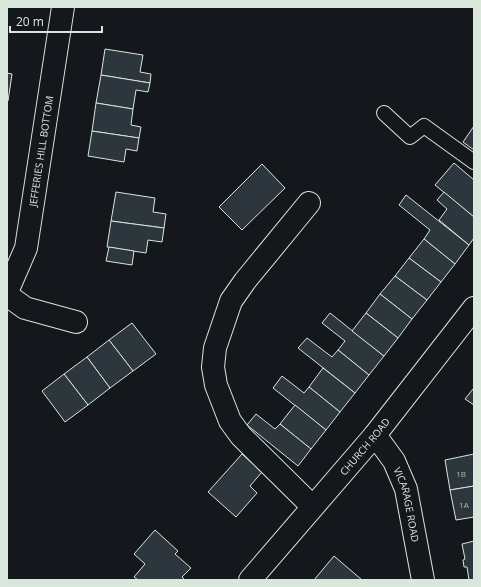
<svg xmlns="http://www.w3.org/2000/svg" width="481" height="587" viewBox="0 0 481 587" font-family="'Open Sans',sans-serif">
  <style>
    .building { fill: #2c363c; stroke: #d8e6dc }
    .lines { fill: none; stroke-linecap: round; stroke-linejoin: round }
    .service-casing { stroke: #d8e6dc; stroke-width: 16 }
    .minor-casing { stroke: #d8e6dc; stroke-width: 24 }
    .service { stroke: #14181c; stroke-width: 14 }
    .minor { stroke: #14181c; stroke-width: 22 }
    .labels { text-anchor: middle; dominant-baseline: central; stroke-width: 3; stroke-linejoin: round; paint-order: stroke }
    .number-label { font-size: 8px; fill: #adbab4 }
    .street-label { font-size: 10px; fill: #d8e6dc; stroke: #14181c }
  </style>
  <rect width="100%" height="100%" fill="#14181c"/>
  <g class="building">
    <polygon points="105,49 143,55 140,72 151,74 150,83 101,75"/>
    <polygon points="7,73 12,74 8,101 7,101"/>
    <polygon points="101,75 150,83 148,92 136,90 133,109 96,103"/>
    <polygon points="96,103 133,109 131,125 141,127 139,138 92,131"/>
    <polygon points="474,126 474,150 463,142"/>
    <polygon points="92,131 139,138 137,151 126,149 124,162 88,156"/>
    <polygon points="454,163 474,180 474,217 435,185"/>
    <polygon points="262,164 285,188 242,230 219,207"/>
    <polygon points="116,192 155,198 153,212 166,214 164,228 111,221"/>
    <polygon points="444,192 474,217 474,238 469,245 439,220 447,209 437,200"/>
    <polygon points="406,195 469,245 455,264 424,239 430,230 399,205"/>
    <polygon points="111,221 164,228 162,242 148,240 146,253 107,247"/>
    <polygon points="424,239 455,264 441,282 409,258"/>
    <polygon points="109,247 134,251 132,265 106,261"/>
    <polygon points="409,258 441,282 427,300 395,276"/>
    <polygon points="395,276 427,300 412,319 380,294"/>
    <polygon points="380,294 412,319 398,338 366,313"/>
    <polygon points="330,313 384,356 369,375 338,350 345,341 322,323"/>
    <polygon points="366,313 398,338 384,356 352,331"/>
    <polygon points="132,323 156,354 133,371 109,340"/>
    <polygon points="307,338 332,357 338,350 369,375 355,393 298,348"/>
    <polygon points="109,340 133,371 110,388 87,357"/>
    <polygon points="87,357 110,388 88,405 64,374"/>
    <polygon points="323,368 355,393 340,412 309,387"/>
    <polygon points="64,374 88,405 65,422 42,391"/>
    <polygon points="282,376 304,393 309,387 340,412 326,430 273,388"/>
    <polygon points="473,389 474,390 474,405 465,399"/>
    <polygon points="295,405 326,430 311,449 280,424"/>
    <polygon points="256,414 275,429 280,424 311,449 298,466 247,425"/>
    <polygon points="242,454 262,472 250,486 257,493 236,517 208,492"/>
    <polygon points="474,454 474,486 450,490 445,460"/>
    <polygon points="474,486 474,517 456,520 450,490"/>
    <polygon points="155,530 178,551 175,554 191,568 182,577 185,580 138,580 134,577 145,564 134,554"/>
    <polygon points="474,541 474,580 469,580 467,567 464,567 463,560 465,559 462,544"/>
    <polygon points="334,556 362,580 314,580"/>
  </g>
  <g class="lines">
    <g class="service-casing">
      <polyline id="service" points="384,113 410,137 424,126 474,162"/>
    </g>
    <g class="minor-casing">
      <g id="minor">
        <polyline points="309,203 245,281 231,301 215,348 213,367 216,385 230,421 241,436 312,506"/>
        <path id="s1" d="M7,292L26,248L63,7"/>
        <polyline points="7,295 25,308 76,322"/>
        <path id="s2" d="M375,435L394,461L406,489L423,580"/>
        <path id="s3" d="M250,580L375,435L474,308"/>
      </g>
    </g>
    <use href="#service" class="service"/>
    <use href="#minor" class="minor"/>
  </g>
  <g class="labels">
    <g class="number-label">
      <text x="461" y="473">1B</text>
      <text x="464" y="504">1A</text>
    </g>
    <g class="street-label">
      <text stroke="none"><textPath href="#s1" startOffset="146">JEFFERIES HILL BOTTOM</textPath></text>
      <text stroke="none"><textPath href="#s3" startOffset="176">CHURCH ROAD</textPath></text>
      <text stroke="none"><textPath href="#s2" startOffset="78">VICARAGE ROAD</textPath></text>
    </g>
  </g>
  <rect width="481" height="587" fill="none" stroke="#d8e6dc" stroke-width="16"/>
  <path d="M10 26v6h92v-6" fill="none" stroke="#d8e6dc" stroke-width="2"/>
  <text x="16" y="26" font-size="12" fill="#d8e6dc" stroke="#14181c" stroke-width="3" paint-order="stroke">20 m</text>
</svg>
